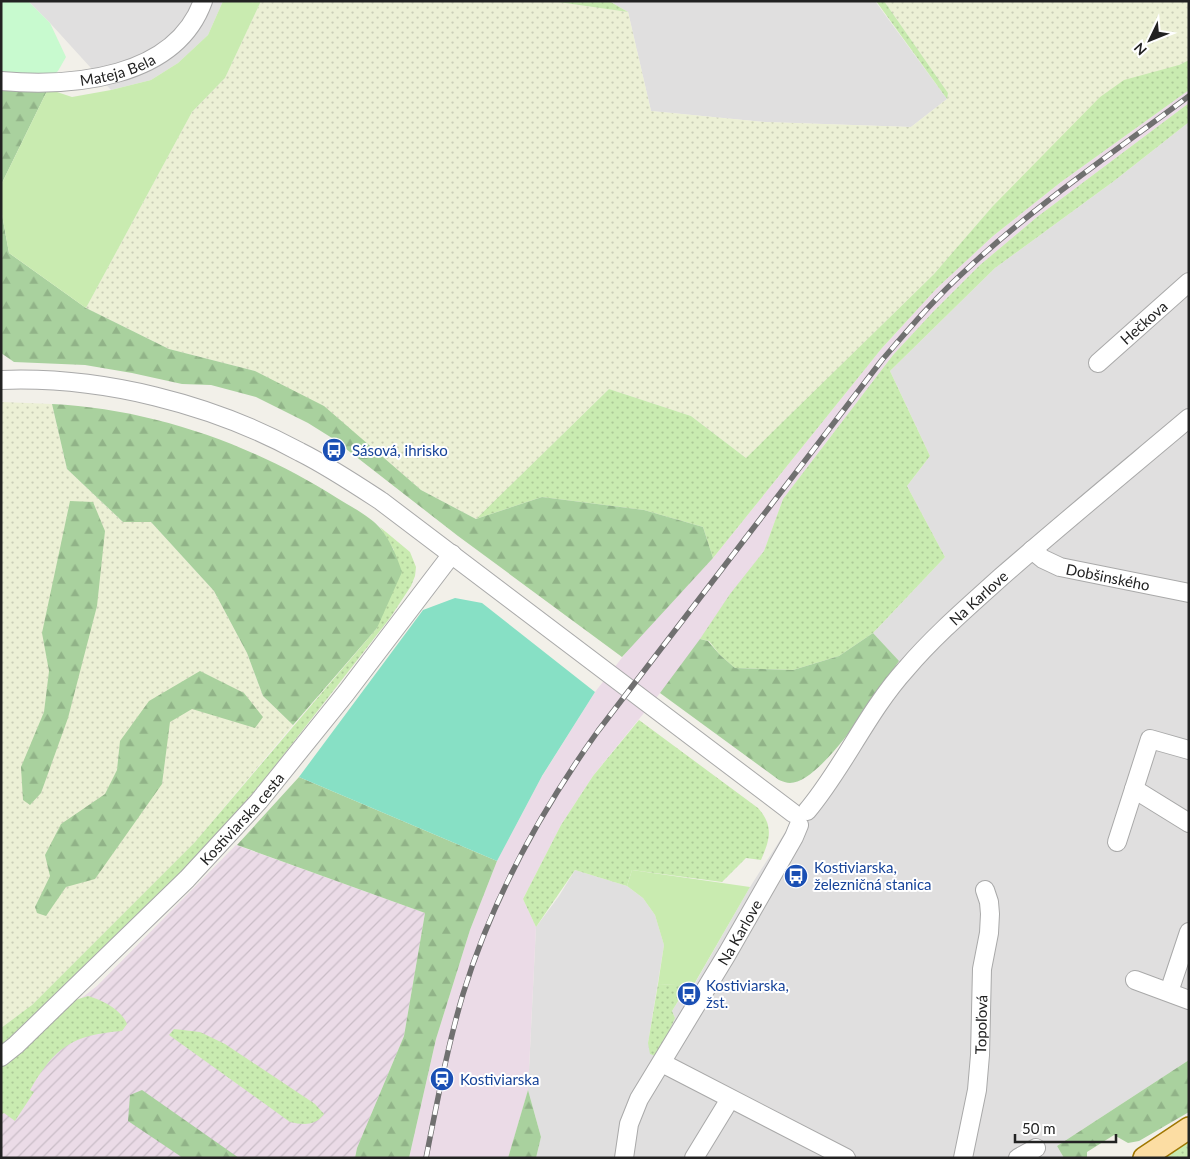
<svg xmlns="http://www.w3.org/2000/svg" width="1190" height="1159" viewBox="0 0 1190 1159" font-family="Lato,sans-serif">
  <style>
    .residential { fill: #e0dfdf }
    .industrial { fill: url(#industrial-furrows) }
    .railway { fill: #ebdbe7 }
    .farmland { fill: url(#farmland-dots) }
    .grass { fill: url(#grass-dots) }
    .forest { fill: url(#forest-firs) }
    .park { fill: #c8facf }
    .garden { fill: #c9ebb0 }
    .pitch { fill: #87e0c5 }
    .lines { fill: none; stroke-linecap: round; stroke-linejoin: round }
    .minor-casing { stroke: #a9a9a9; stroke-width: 20 }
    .major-casing { stroke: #a07700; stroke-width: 24 }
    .minor { stroke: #fff; stroke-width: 18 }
    .major { stroke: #fcdda3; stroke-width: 21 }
    .rail-casing { stroke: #707070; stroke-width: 5.5 }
    .rail { stroke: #fff; stroke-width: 4; stroke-dasharray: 11; stroke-linecap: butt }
    .labels { text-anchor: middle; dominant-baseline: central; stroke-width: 4; stroke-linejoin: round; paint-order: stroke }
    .street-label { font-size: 15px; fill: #222; stroke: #fff }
    .transit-label { font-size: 15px; fill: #164399; stroke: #fff; text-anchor: start }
  </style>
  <defs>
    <pattern id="industrial-furrows" width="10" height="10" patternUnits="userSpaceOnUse" patternTransform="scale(1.25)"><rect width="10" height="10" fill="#ebdbe7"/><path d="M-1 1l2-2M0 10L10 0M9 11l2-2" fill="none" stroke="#c9bcc6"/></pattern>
    <pattern id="farmland-dots" width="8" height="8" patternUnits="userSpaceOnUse" patternTransform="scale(1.25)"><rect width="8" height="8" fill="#ecf0d5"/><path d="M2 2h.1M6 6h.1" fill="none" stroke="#caceb7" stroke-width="1.8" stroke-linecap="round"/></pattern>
    <pattern id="grass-dots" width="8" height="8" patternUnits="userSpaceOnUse" patternTransform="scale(1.25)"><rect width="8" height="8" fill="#c9ebb0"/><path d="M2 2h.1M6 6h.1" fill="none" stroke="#acc997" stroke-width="1.8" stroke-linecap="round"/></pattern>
    <pattern id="forest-firs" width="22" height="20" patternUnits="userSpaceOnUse" patternTransform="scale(1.25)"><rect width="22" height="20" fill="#a9d19e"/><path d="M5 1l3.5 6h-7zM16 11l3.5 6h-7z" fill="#91b388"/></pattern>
  </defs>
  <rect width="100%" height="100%" fill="#f2f0e9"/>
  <g class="residential">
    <polygon points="28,1 223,1 208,35 178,63 151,80 111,90 50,23"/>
    <polygon points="609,1 875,1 947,99 911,127 765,122 651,111 628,12"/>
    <polygon points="1189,122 1189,1060 1057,1146 1064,1158 536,1158 541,1137 528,1090 536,927 559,896 575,870 627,886 643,898 655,915 664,945 648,1043 675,1018 672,1011 688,985 694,985 750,887 853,726 899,662 873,633 945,557 907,486 930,456 890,371 995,268 1114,181"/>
  </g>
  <polygon class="industrial" points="236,845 425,913 404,1036 357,1148 355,1158 1,1158 1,1061 97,986"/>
  <polygon class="railway" points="1189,90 1189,103 1037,217 980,265 933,312 893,355 783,499 764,551 673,677 593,776 561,825 523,899 536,927 528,1090 508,1158 409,1158 436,1039 470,930 497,861 541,778 595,692 632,645 713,558 882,348 937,288 993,236 1061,182"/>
  <g class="farmland">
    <polygon points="261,1 551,1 628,12 651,111 765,122 911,127 947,99 948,93 884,1 1189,1 1189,60 1179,65 992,207 934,274 746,458 691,416 609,389 476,519 421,490 380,456 255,371 169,349 86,308 192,112 225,78"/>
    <polygon points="1,402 52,404 67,469 123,522 151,522 214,591 247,653 263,696 293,725 195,842 32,1005 1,1028"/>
  </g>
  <g class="grass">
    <polygon points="551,1 609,1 628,12"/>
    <polygon points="876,1 884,1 948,93 947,99"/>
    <polygon points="1189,60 1189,90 1061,182 993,236 937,288 882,348 713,558 703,527 644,510 542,497 476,519 609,389 691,416 746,458 934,274 992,207 1100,97 1124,80 1179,65"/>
    <polygon points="1189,103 1189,122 1114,181 995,268 890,371 930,456 907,486 945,557 873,633 839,656 793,670 735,668 720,655 709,641 700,639 730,594 764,551 783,499 893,355 933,312 980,265 1037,217"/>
    <polygon points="380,527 410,552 416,567 415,576 411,586 390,618 260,785 181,874 1,1047 1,1028 32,1005 195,842 377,628 394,550"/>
    <path d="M639,720L758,808C774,826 770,839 761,860L746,858L722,882L632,870L627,886L575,870L536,927L523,899L561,825L593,776Z"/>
    <polygon points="658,984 688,985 672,1011 675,1018 660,1051 655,1056 650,1054 648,1043"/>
    <path d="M88,996C102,1000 121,1009 127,1024L122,1031C72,1035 55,1047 30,1090L34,1092L15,1121L4,1113L1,1115V1066L23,1049L69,1002Z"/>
    <path d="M174,1029L200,1032L225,1044L315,1104L324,1114C315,1126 304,1125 290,1122L169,1035Z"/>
    <polygon points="1189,1141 1189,1158 1164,1158"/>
  </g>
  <g class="forest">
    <polygon points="1,86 48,89 1,185"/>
    <polygon points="1,209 9,253 86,308 169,349 255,371 324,406 421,490 476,519 542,497 644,510 703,527 713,558 622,657 458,536 332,438 308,423 256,397 211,385 182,384 132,373 85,365 14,362 1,353"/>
    <path d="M52,404C152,409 252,444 337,498C350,506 371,517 380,528C391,541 397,557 402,572L377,628L293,725L263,696L247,653L214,591L151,522H123L67,469Z"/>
    <polygon points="70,501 93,502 105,531 97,606 68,718 41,793 30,805 23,800 21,767 44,712 49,671 42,633"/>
    <path d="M873,633L899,661C881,687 822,783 790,783C787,783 782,781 779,780L660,693L700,639L708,641L720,655L735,668L793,670L839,656Z"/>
    <polygon points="200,671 244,693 263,717 255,728 192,709 170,722 162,784 95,879 66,887 46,916 37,913 35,907 50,876 45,855 61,824 105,794 117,770 120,741 149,701"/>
    <polygon points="299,777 497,861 470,930 436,1039 409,1158 355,1158 357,1148 404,1036 425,913 237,845"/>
    <polygon points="1189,1060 1189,1112 1139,1141 1128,1143 1114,1135 1087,1152 1087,1158 1064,1158 1057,1146"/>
    <polygon points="142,1090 239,1158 183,1158 128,1121 130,1095"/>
    <polygon points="528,1090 541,1137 536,1158 508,1158"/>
  </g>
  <polygon class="park" points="1,1 28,1 50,23 66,57 58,71 52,76 1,76"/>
  <g class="garden">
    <polygon points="223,1 261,1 225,78 192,112 86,308 9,253 1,209 1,185 48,89 72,97 111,90 151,80 178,63 208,35"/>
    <polygon points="632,870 750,887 693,986 658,984 664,945 655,915 643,898 627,886"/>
  </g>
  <polygon class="pitch" points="455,598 482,603 595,692 542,776 497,861 299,777 423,610"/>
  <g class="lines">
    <g class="minor-casing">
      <g id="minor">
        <path id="s1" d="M1,81C72,87 175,79 203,1"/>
        <path id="s2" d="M1098,363L1189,282"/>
        <path d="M1,380C102,376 212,404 300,452C328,466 355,484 381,501L793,813"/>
        <path id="s3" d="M1032,550L1043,559L1060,567L1189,593"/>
        <polyline points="1189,750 1150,739 1134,789 1189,823"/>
        <path id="s4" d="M807,811C844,767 867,712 906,669C934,636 969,606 1001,577C1063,523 1126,471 1189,418"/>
        <polyline points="1117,842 1134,789"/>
        <polyline points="1135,980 1189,1000"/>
        <polyline points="1169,992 1189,932"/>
        <path id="s5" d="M1,1057L16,1045L187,879L259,801L346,693L452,554"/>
        <polyline points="662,1063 846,1158"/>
        <path id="s6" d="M624,1158L629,1124L639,1099L727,954L794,837L799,825"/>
        <polyline points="694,1158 730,1099"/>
        <path id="s7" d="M963,1158L977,1090L980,1055L982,969L989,933L990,914L989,902L985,890"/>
        <polyline points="1018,1158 1036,1148"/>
      </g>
    </g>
    <g class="major-casing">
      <polyline id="major" points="1144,1158 1189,1128"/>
    </g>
    <use href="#minor" class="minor"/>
    <use href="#major" class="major"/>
    <g class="rail-casing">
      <path id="rail" d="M426,1158C437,1103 447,1048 463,994C492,899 540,812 598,731L882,360C909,329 935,298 965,271C1034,206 1113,153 1189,96"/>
    </g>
    <use href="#rail" class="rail"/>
  </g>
  <defs>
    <g id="bus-disc" transform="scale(1.25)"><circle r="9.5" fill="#1a4fb4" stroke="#fff"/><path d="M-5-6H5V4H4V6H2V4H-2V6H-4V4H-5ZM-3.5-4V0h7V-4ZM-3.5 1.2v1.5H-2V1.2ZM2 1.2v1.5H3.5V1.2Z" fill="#fff"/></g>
    <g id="station-disc" transform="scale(1.25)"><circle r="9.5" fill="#1a4fb4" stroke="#fff"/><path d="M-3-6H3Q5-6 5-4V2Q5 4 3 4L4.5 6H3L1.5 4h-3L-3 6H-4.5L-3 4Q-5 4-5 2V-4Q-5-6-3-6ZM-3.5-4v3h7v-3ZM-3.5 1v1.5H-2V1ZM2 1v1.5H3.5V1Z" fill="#fff"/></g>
  </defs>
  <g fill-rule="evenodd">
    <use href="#bus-disc" x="334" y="450"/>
    <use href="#bus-disc" x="796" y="876"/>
    <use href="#bus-disc" x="689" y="994"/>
    <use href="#station-disc" x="442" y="1079"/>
  </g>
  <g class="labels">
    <g class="street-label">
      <text stroke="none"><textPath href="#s1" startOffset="118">Mateja Bela</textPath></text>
      <text stroke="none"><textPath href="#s2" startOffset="61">Hečkova</textPath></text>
      <text stroke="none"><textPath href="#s3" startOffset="82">Dobšinského</textPath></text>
      <text stroke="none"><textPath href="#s4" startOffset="275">Na Karlove</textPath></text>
      <text stroke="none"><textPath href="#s5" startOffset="339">Kostiviarska cesta</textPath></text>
      <text stroke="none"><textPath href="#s6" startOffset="256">Na Karlove</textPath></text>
      <text stroke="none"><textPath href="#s7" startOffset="135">Topoľová</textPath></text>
    </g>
    <g class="transit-label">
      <text x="352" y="450">Sásová, ihrisko</text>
      <text x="814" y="867">Kostiviarska,<tspan x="814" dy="17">železničná stanica</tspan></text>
      <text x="706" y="985">Kostiviarska,<tspan x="706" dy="17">žst.</tspan></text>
      <text x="460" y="1079">Kostiviarska</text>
    </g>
  </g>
  <rect width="1190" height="1159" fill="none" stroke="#222222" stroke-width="5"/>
  <g transform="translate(1150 40) rotate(227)" stroke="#ffffff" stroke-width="4" paint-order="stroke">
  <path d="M0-4L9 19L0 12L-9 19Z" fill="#222222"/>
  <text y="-8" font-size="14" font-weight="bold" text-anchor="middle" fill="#222222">N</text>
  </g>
  <path d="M1015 1134v8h101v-8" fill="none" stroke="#222222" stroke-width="2.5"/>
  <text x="1022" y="1134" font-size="15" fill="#222222" stroke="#ffffff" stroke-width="4" paint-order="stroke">50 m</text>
</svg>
